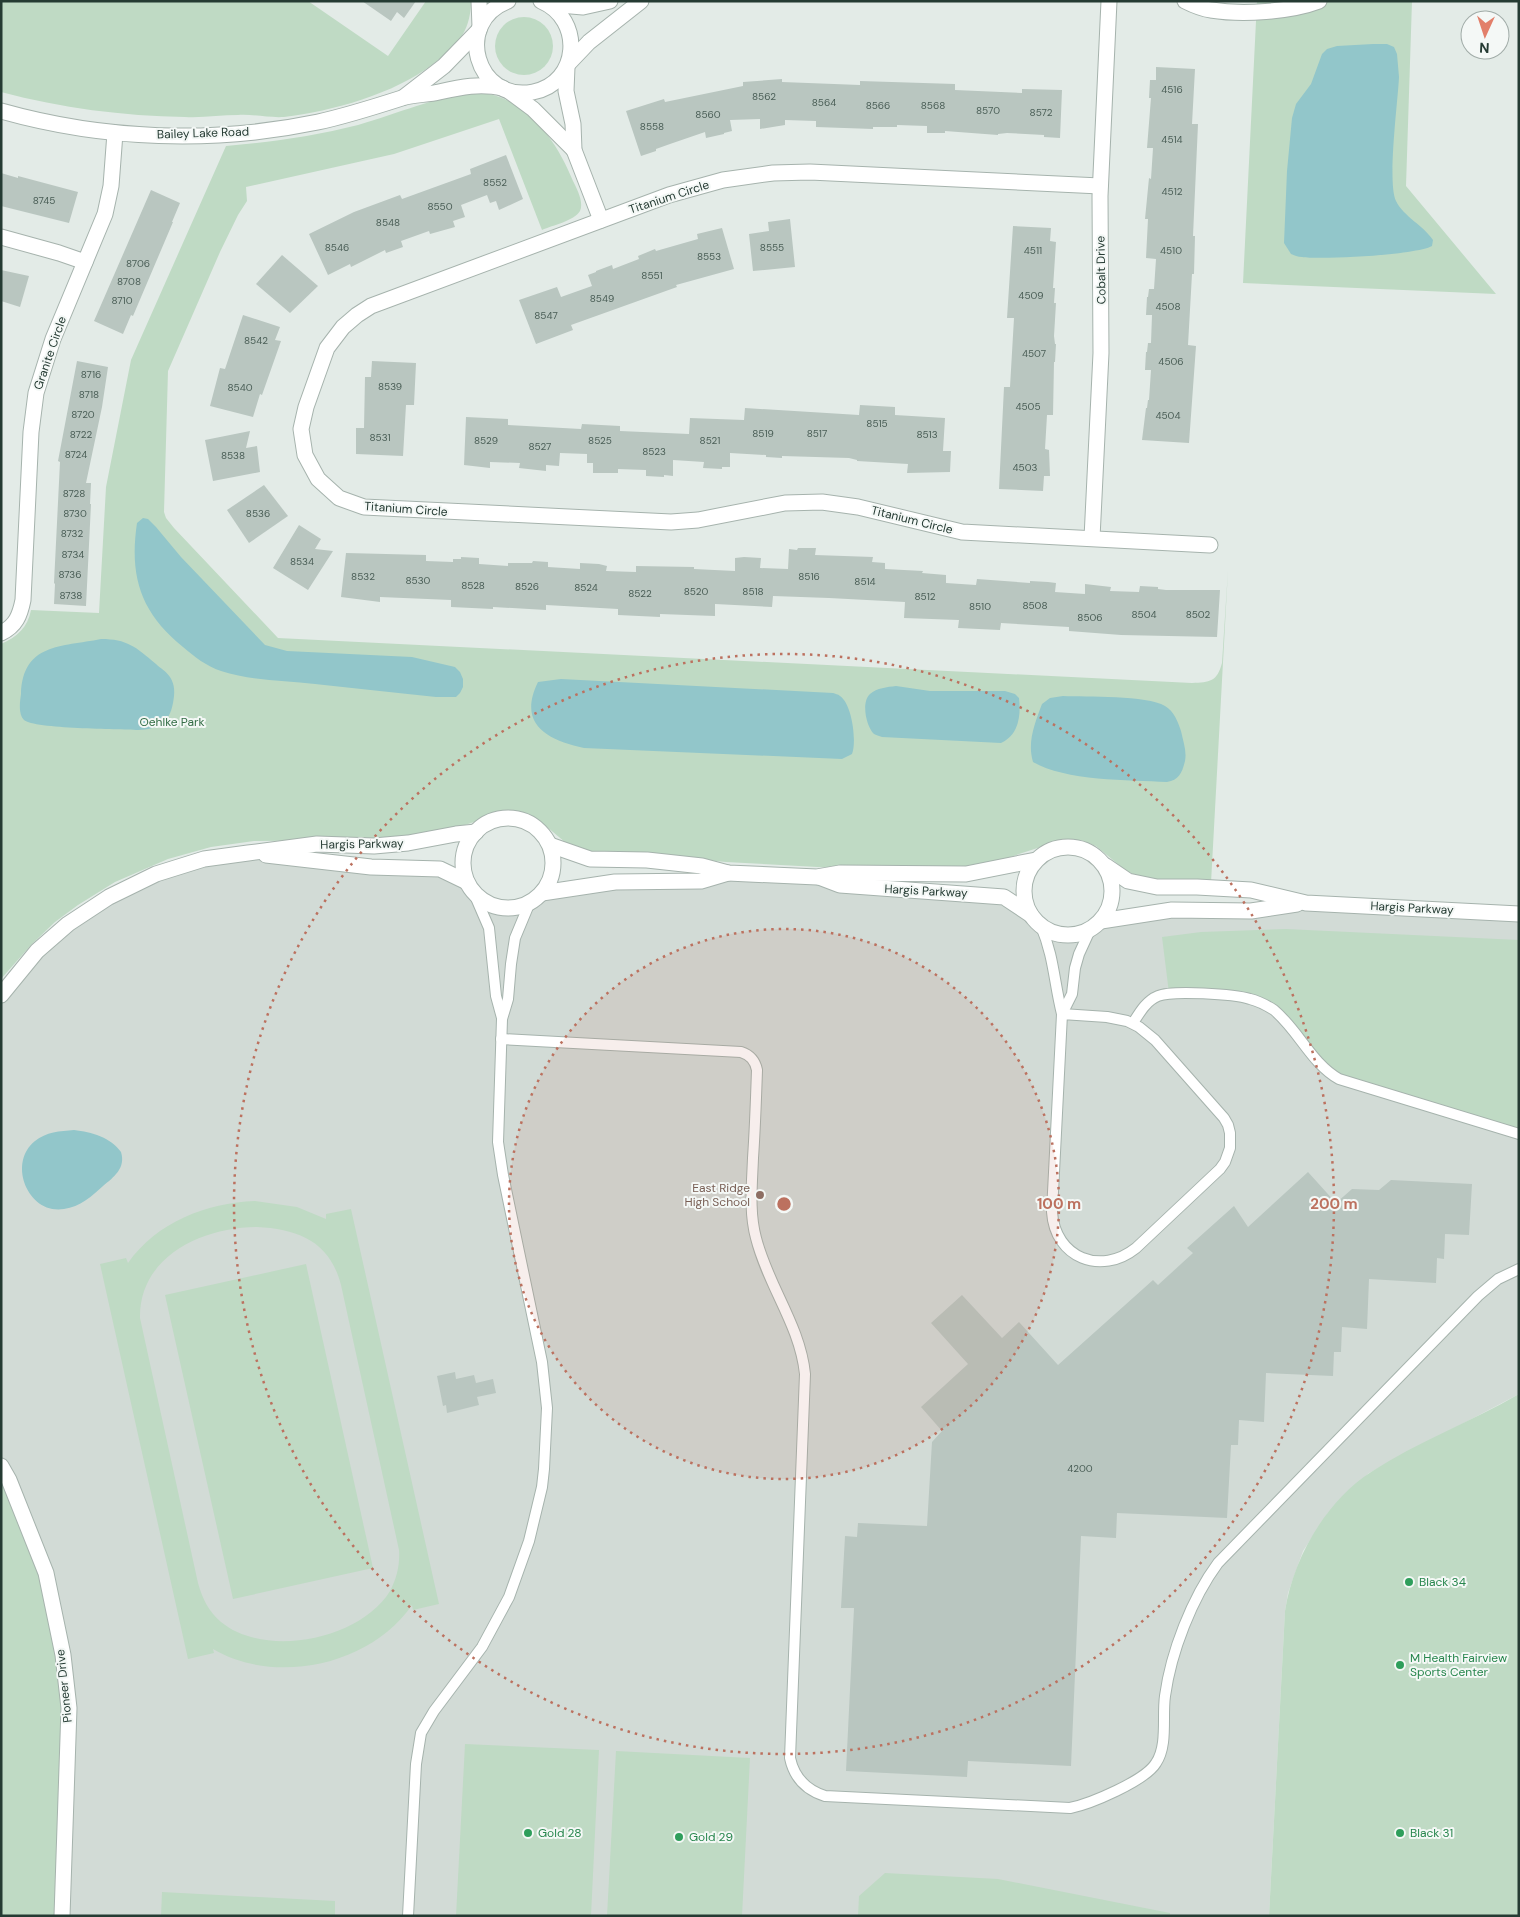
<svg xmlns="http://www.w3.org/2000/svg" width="1520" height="1917" viewBox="0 0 1520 1917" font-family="'DM Sans',sans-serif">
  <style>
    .built { fill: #d2dbd6 }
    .green { fill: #bfdac4; fill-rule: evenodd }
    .water { fill: #92c6ca }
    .building { fill: #b9c6c0 }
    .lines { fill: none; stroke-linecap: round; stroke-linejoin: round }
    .service-casing { stroke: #a6b3ad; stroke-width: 12 }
    .minor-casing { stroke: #a6b3ad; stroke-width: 17 }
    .tertiary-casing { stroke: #a6b3ad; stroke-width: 17 }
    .service { stroke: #fff; stroke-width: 10 }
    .minor { stroke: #fff; stroke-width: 15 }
    .tertiary { stroke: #fff; stroke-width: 15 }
    .ring { fill: none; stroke: #bc715f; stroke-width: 2.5; stroke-dasharray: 2.5 5 }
    .education-dot { fill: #8d6e63; stroke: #f4f8f6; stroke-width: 2 }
    .leisure-dot { fill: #2e9e5b; stroke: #f4f8f6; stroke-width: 2 }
    .labels { text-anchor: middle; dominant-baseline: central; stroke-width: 4; stroke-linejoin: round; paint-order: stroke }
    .number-label { font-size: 10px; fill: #4a5e56 }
    .street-label { font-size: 12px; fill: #253b33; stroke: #f4f8f6 }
    .park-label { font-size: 12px; fill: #346d46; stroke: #f4f8f6 }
    .education-label { font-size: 12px; fill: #785e54; stroke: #f4f8f6; text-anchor: end }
    .leisure-label { font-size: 12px; fill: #27864d; stroke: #f4f8f6; text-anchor: start }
    .centre { fill: #bc715f; stroke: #f4f8f6; stroke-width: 2.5 }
    .ring-label { font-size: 15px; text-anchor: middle; font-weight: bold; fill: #bc715f; stroke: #f4f8f6; stroke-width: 4; stroke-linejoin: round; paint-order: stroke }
  </style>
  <rect width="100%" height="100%" fill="#e3ebe7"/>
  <polygon class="built" points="248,853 454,875 480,897 487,902 502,907 517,907 537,898 728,873 1004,897 1031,915 1041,926 1054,933 1065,935 1076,935 1090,930 1101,921 1306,903 1519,914 1519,1394 1369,1473 1344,1496 1328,1513 1303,1551 1288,1593 1285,1611 1269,1916 62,1916 1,1466 1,995 37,951 156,874"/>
  <g class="green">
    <path d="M1,1H308L388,56L426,1H471V3C470,33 456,47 433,64C394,94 333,111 284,117C269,118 253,114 238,115C221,115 203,118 185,117C122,116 62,108 1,92Z"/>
    <polygon points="1257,1 1412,1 1406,186 1496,294 1243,283"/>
    <circle cx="524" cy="46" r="29"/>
    <path d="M476,93C524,93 557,141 573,181C577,189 584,202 580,211C574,221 553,225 542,230L499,119L394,154L246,187L247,201L238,215L220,252L168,371L164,512L166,518L174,528L278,638L1192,683C1210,682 1217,682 1222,663L1228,570L1211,883L1141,878L1125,870L1096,846L1081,840H1071L1056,842L998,861L972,866L945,868H836L726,862L655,855L586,851L566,843L540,821L528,815L515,812H504L447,831L378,840L254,841L211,847L168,859L115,882L78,905L55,922L31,945L1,979V644C17,637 28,627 31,610L99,613L106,487L131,360L226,146C271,142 315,136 358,125C397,114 436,96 476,93Z"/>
    <polygon points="1286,929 1519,940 1519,1134 1339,1079 1261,1002 1169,993 1162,937 1201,932"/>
    <path d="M255,1201L297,1207L326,1219V1214L351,1209L439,1604L413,1610L412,1605C371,1665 276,1686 213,1649L214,1653L188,1659L100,1264L126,1258L128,1263C157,1222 206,1203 255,1201ZM257,1227C299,1229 330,1242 341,1285L399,1550C400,1564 397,1578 390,1591C361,1639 266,1659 221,1622C209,1612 202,1598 198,1583L140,1318C139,1256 203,1227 257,1227Z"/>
    <polygon points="306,1264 373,1568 233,1599 165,1295"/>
    <path d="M1519,1394V1916H1269L1285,1611C1293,1559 1325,1502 1371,1472C1417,1442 1471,1422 1519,1394Z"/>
    <polygon points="1,1466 46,1573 63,1655 62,1916 1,1916"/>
    <polygon points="465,1744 599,1750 591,1916 456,1916"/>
    <polygon points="616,1751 750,1758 742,1916 607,1916"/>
    <polygon points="885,1873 998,1879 1170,1913 1170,1916 858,1916 859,1896"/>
    <polygon points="162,1892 335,1901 335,1916 161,1916"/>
  </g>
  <g class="water">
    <path d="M1373,44H1387L1394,47L1397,54L1399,77C1398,101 1387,183 1396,201C1404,217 1423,225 1433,240L1432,246C1416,255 1322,260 1302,257C1298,257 1294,255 1291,254L1284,243L1287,171L1292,118L1296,104L1311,84L1322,54L1327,49L1337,46Z"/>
    <path d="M143,518L148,519L156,527L181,557L265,645L287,651L412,657L455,667L460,672L463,679V687L460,693L456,697H436C395,693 355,688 315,684C284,680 251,681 221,671C206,666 195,657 183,647C141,613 129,577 137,523Z"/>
    <path d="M101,639C127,639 136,647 156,664C160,668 166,671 170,677C175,685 175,693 173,703C169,724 158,729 138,730C120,729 34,729 24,720C18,714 20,701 21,694C23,643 61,647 101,639Z"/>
    <path d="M561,679L833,693C835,694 838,694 840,696C852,704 857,741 852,754L842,759L584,748C548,740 517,725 538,682Z"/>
    <path d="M896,686L930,691H1005L1015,694L1019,698C1021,715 1019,735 1001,743L882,737C879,736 876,735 874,734C866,726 861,702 870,694C877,688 887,687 896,686Z"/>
    <path d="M1063,696C1086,697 1147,695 1165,706C1174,711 1178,722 1181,731C1183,741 1187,751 1185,761C1182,773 1179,780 1167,782C1129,780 1065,781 1033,762C1027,742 1035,723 1042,704L1050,698Z"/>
    <path d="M74,1130C92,1132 110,1137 121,1152C126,1168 114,1177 103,1186C92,1196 80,1207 64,1209C28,1215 7,1163 35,1141C46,1132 60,1131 74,1130Z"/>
  </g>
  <g class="building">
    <polygon points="362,1 416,1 404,18 397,12 391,21"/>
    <polygon points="1156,67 1195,69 1192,124 1198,124 1193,236 1195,236 1194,274 1192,274 1188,345 1196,346 1189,443 1142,440 1146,408 1147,408 1148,400 1149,400 1151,370 1145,370 1146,352 1147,352 1148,343 1151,343 1152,315 1146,315 1147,297 1148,297 1149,289 1154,289 1156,259 1146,258 1148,219 1145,219 1149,178 1151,179 1153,148 1147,148 1151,98 1149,98 1150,80 1156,80"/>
    <polygon points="782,79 782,82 860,85 860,81 955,84 955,90 1022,93 1022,89 1062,90 1060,138 1044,137 1044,135 1007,133 998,134 998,135 945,131 945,133 927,133 927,126 897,125 897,127 873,127 873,129 816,127 816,121 785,120 785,125 760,129 760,119 730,120 732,131 724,133 724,134 706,138 705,132 670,144 656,149 656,151 641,156 626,111 664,99 665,102 743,86 743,82"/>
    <polygon points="506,155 523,199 499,210 496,201 490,203 487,195 461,205 465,217 453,221 455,227 430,234 429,231 401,241 403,247 386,253 385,250 351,267 350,264 328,275 309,234 354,212 400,195 402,199 471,174 470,169"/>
    <polygon points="1,173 18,178 18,176 78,192 69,223 1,206"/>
    <polygon points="151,190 180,203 172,222 173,222 133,316 131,315 123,334 94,321"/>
    <polygon points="790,219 795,267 753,271 749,234 769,231 768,222"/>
    <polygon points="1013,226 1051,228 1050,241 1056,242 1053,288 1055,288 1054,303 1056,303 1054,336 1055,344 1056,344 1055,362 1054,362 1053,415 1047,415 1045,449 1049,450 1050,476 1044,476 1043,491 999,489 1004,387 1010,387 1014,318 1007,318"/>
    <polygon points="722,228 734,269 676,285 677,287 571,325 573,330 536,344 519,300 557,287 561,297 592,286 588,275 596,272 596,271 612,265 613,269 639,259 638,256 655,249 656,251 698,239 697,234"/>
    <polygon points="282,255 318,286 290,313 256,284"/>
    <polygon points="1,270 29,276 20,307 1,301"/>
    <polygon points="243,315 280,327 275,340 281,341 262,395 260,394 253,417 210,406 220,368 225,369"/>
    <polygon points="77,361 108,367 102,407 86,483 91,483 90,504 91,504 86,606 54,604 55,584 54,583 60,462 58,461"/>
    <polygon points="372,361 416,363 414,405 406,405 403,456 356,454 356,428 364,428 365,377 371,377"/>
    <polygon points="860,405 895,407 895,415 945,418 943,451 951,451 950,472 907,473 908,464 857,461 857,460 849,458 782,456 782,458 766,457 766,455 730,453 730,467 722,467 722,469 703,468 704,462 673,460 673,476 664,475 664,477 646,476 646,470 618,469 618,473 593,473 593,463 587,463 587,454 560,453 559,466 546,465 546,471 519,468 520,463 490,462 490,468 464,465 466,417 508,419 508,425 581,429 582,424 620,426 620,431 689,434 690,418 744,420 745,408 859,415"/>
    <polygon points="250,431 246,448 257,446 260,472 213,481 205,440"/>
    <polygon points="264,485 288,516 249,543 227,510"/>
    <polygon points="299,525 321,539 315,549 333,551 308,590 273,568"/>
    <polygon points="798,548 816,548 815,555 873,557 872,562 885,563 885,569 923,571 922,573 946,575 946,583 976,585 977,579 1030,583 1030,581 1048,582 1056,583 1055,592 1085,594 1085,584 1111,587 1110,591 1139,592 1140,586 1158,587 1158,589 1166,590 1220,590 1217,637 1121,635 1069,631 1069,627 1001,623 1000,630 958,628 959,620 904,618 905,602 829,598 773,596 772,607 715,604 715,616 660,614 660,617 618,615 618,609 546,605 546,610 493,607 493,609 451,607 451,600 380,597 380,602 341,597 346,553 426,555 426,561 453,562 453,559 461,559 461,557 479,558 479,564 508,566 508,563 532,563 533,561 548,562 548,567 580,569 580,563 599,564 607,566 606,571 636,572 636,566 694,567 694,569 735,571 735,558 744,557 761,558 760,568 788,569 789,549 797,550"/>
    <polygon points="1308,1172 1336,1203 1352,1189 1379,1190 1391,1180 1472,1184 1469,1235 1445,1234 1444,1259 1437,1258 1436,1283 1369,1279 1367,1329 1342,1327 1341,1352 1334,1352 1333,1376 1266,1373 1264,1422 1239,1420 1238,1445 1231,1445 1227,1518 1117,1513 1116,1538 1081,1536 1071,1766 968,1761 967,1777 846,1771 854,1608 841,1608 845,1536 857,1537 858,1523 927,1526 932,1442 942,1431 921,1407 968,1364 931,1323 962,1295 1002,1338 1019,1322 1058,1365 1153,1280 1158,1285 1193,1253 1187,1248 1234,1206 1248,1227"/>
    <polygon points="455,1372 456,1379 474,1375 476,1383 493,1379 496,1393 477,1397 479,1405 447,1413 446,1405 443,1406 437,1376"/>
  </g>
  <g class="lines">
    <g class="service-casing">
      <g id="service">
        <polyline points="473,891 489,928 496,996 502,1018"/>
        <path d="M1041,926C1054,957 1054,982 1062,1014L1052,1212C1055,1258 1101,1276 1136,1248L1220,1169L1225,1162L1230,1148V1133L1228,1125L1224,1118L1155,1040L1139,1027L1127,1021L1107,1017L1062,1014"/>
        <polyline points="1062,1014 1072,994 1075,968 1079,954 1090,930"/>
        <path d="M1133,1023C1140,1012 1146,1001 1158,996C1172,990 1234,994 1250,999C1259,1001 1266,1005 1274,1010C1299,1031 1311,1063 1339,1079L1519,1134"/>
        <path d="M501,1039L741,1052C750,1055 755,1060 757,1070C756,1100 755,1129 753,1158C752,1185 749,1212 756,1238C768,1286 800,1325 805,1374L790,1758C794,1777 806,1790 825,1796L1070,1808C1090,1804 1145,1781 1156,1763C1168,1745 1162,1717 1165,1696C1171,1652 1192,1598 1218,1563L1478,1296L1498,1279L1519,1269"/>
        <polyline points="408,1916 416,1764 421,1733 434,1711 482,1647 509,1597 529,1541 542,1487 544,1469 547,1408 542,1362 503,1175 498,1142 502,1019 508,999 511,964 515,938 530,902"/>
      </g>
    </g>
    <g class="minor-casing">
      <g id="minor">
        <polyline points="479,1 480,27"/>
        <path d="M508,1C453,22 476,103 533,92C580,83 584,19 541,1"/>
        <path d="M1185,1C1193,5 1202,9 1211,10C1242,15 1290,12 1319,1"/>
        <polyline points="548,4 583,7 610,1"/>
        <polyline points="569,63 589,42 641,1"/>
        <polyline points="567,67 566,91 573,124 574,150 601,220"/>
        <polyline points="510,92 533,109 574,150"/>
        <polyline points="404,97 444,66 479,30"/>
        <path d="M1,111C104,140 213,144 318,122C346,116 374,107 402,98C413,94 427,95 439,92C461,87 480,83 503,88"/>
        <polyline points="1100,186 810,172 773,173 723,180 669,195 371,306 357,315 343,327 327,348 306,407 301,429 305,455 318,479 339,498 364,507 671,522 698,520 785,503 822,502 858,507 962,532 1210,545"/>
        <polyline points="1,237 59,253 85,262"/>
        <polyline points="1092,538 1101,353 1100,196 1109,1"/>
        <path d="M1,633C16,626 20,615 23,600L31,432L36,393L53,339L105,214L111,186L115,133"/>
      </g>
    </g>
    <g class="tertiary-casing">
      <g id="tertiary">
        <circle cx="508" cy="863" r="45"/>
        <polyline points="550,845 590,859 647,860 702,866 728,873 817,877 840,873 966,874 1036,860"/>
        <circle cx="1068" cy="891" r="44"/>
        <polyline points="266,855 371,867 440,869 467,882"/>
        <polyline points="1106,866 1128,881 1157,887 1197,887 1251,890 1306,903 1519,914"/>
        <polyline points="819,877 840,885 1004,897 1031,915"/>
        <polyline points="542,893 615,882 701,881 728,873"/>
        <polyline points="1101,921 1172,910 1251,911 1297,904"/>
        <polyline points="1,995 37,951 68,924 109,897 156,874 204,859 248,853 317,844 374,846 408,843 456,834 476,832"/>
        <polyline points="1,1466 9,1480 46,1573 63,1655 69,1708 62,1916"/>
      </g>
    </g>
    <use href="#service" class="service"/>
    <use href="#minor" class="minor"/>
    <use href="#tertiary" class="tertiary"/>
  </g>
  <circle cx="784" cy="1204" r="275" fill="#bc715f" fill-opacity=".12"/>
  <g class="ring">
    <circle cx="784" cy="1204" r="275"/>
    <circle cx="784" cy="1204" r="550"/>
  </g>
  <circle class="education-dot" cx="760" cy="1195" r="5"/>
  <g class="leisure-dot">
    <circle cx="1409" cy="1582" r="5"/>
    <circle cx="1400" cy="1665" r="5"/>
    <circle cx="528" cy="1833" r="5"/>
    <circle cx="1400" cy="1833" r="5"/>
    <circle cx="679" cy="1837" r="5"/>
  </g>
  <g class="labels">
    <g class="number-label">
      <text x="1172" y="89">4516</text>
      <text x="764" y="96">8562</text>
      <text x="824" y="102">8564</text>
      <text x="878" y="105">8566</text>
      <text x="933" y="105">8568</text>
      <text x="988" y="110">8570</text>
      <text x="1041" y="112">8572</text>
      <text x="708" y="114">8560</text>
      <text x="652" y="126">8558</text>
      <text x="1172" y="139">4514</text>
      <text x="495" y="182">8552</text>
      <text x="1172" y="191">4512</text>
      <text x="44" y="200">8745</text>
      <text x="440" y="206">8550</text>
      <text x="388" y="222">8548</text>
      <text x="337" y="247">8546</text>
      <text x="772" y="247">8555</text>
      <text x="1033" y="250">4511</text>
      <text x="1171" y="250">4510</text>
      <text x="709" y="256">8553</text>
      <text x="138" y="263">8706</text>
      <text x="652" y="275">8551</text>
      <text x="129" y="281">8708</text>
      <text x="1031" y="295">4509</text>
      <text x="602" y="298">8549</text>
      <text x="122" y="300">8710</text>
      <text x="1168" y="306">4508</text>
      <text x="546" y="315">8547</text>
      <text x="256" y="340">8542</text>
      <text x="1034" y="353">4507</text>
      <text x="1171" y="361">4506</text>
      <text x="91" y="374">8716</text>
      <text x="390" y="386">8539</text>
      <text x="240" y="387">8540</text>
      <text x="89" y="394">8718</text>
      <text x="1028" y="406">4505</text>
      <text x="83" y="414">8720</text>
      <text x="1168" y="415">4504</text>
      <text x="877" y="423">8515</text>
      <text x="763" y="433">8519</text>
      <text x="817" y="433">8517</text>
      <text x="81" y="434">8722</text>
      <text x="927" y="434">8513</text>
      <text x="380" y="437">8531</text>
      <text x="486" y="440">8529</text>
      <text x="600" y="440">8525</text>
      <text x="710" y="440">8521</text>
      <text x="540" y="446">8527</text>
      <text x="654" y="451">8523</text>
      <text x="76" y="454">8724</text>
      <text x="233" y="455">8538</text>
      <text x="1025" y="467">4503</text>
      <text x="74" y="493">8728</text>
      <text x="75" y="513">8730</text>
      <text x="258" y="513">8536</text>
      <text x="72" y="533">8732</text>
      <text x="73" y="554">8734</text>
      <text x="302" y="561">8534</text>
      <text x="70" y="574">8736</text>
      <text x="363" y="576">8532</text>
      <text x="809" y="576">8516</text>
      <text x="418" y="580">8530</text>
      <text x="865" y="581">8514</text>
      <text x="473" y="585">8528</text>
      <text x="527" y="586">8526</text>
      <text x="586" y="587">8524</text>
      <text x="696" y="591">8520</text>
      <text x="753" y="591">8518</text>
      <text x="640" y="593">8522</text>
      <text x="71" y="595">8738</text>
      <text x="925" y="596">8512</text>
      <text x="1035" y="605">8508</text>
      <text x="980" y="606">8510</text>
      <text x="1144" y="614">8504</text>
      <text x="1198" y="614">8502</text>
      <text x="1090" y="617">8506</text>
      <text x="1080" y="1468">4200</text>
    </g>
    <g class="street-label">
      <text transform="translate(203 133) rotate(-2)">Bailey Lake Road</text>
      <text transform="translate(669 197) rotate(-18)">Titanium Circle</text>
      <text transform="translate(1101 270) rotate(-91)">Cobalt Drive</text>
      <text transform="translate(50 353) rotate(-71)">Granite Circle</text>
      <text transform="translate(406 509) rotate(4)">Titanium Circle</text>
      <text transform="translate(912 520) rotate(14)">Titanium Circle</text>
      <text transform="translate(362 844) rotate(-1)">Hargis Parkway</text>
      <text transform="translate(926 891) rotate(3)">Hargis Parkway</text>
      <text transform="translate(1412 908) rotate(3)">Hargis Parkway</text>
      <text transform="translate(64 1686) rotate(-96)">Pioneer Drive</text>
    </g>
    <g class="park-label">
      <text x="172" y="722">Oehlke Park</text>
    </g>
    <g class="education-label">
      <text x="750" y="1188">East Ridge<tspan x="750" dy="14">High School</tspan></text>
    </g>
    <g class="leisure-label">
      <text x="1419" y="1582">Black 34</text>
      <text x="1410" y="1658">M Health Fairview<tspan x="1410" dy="14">Sports Center</tspan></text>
      <text x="538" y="1833">Gold 28</text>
      <text x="1410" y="1833">Black 31</text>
      <text x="689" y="1837">Gold 29</text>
    </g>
  </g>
  <circle cx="784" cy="1204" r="8" class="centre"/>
  <g class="ring-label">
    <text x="1059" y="1209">100 m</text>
    <text x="1334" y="1209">200 m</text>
  </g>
  <rect width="1520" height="1917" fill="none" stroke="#253b33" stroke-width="5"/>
  <g transform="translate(1485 35) rotate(183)"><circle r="24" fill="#f4f8f6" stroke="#a1aca8"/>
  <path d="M0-4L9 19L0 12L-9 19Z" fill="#e27f6a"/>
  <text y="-8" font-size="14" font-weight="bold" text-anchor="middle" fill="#253b33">N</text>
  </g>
</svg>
